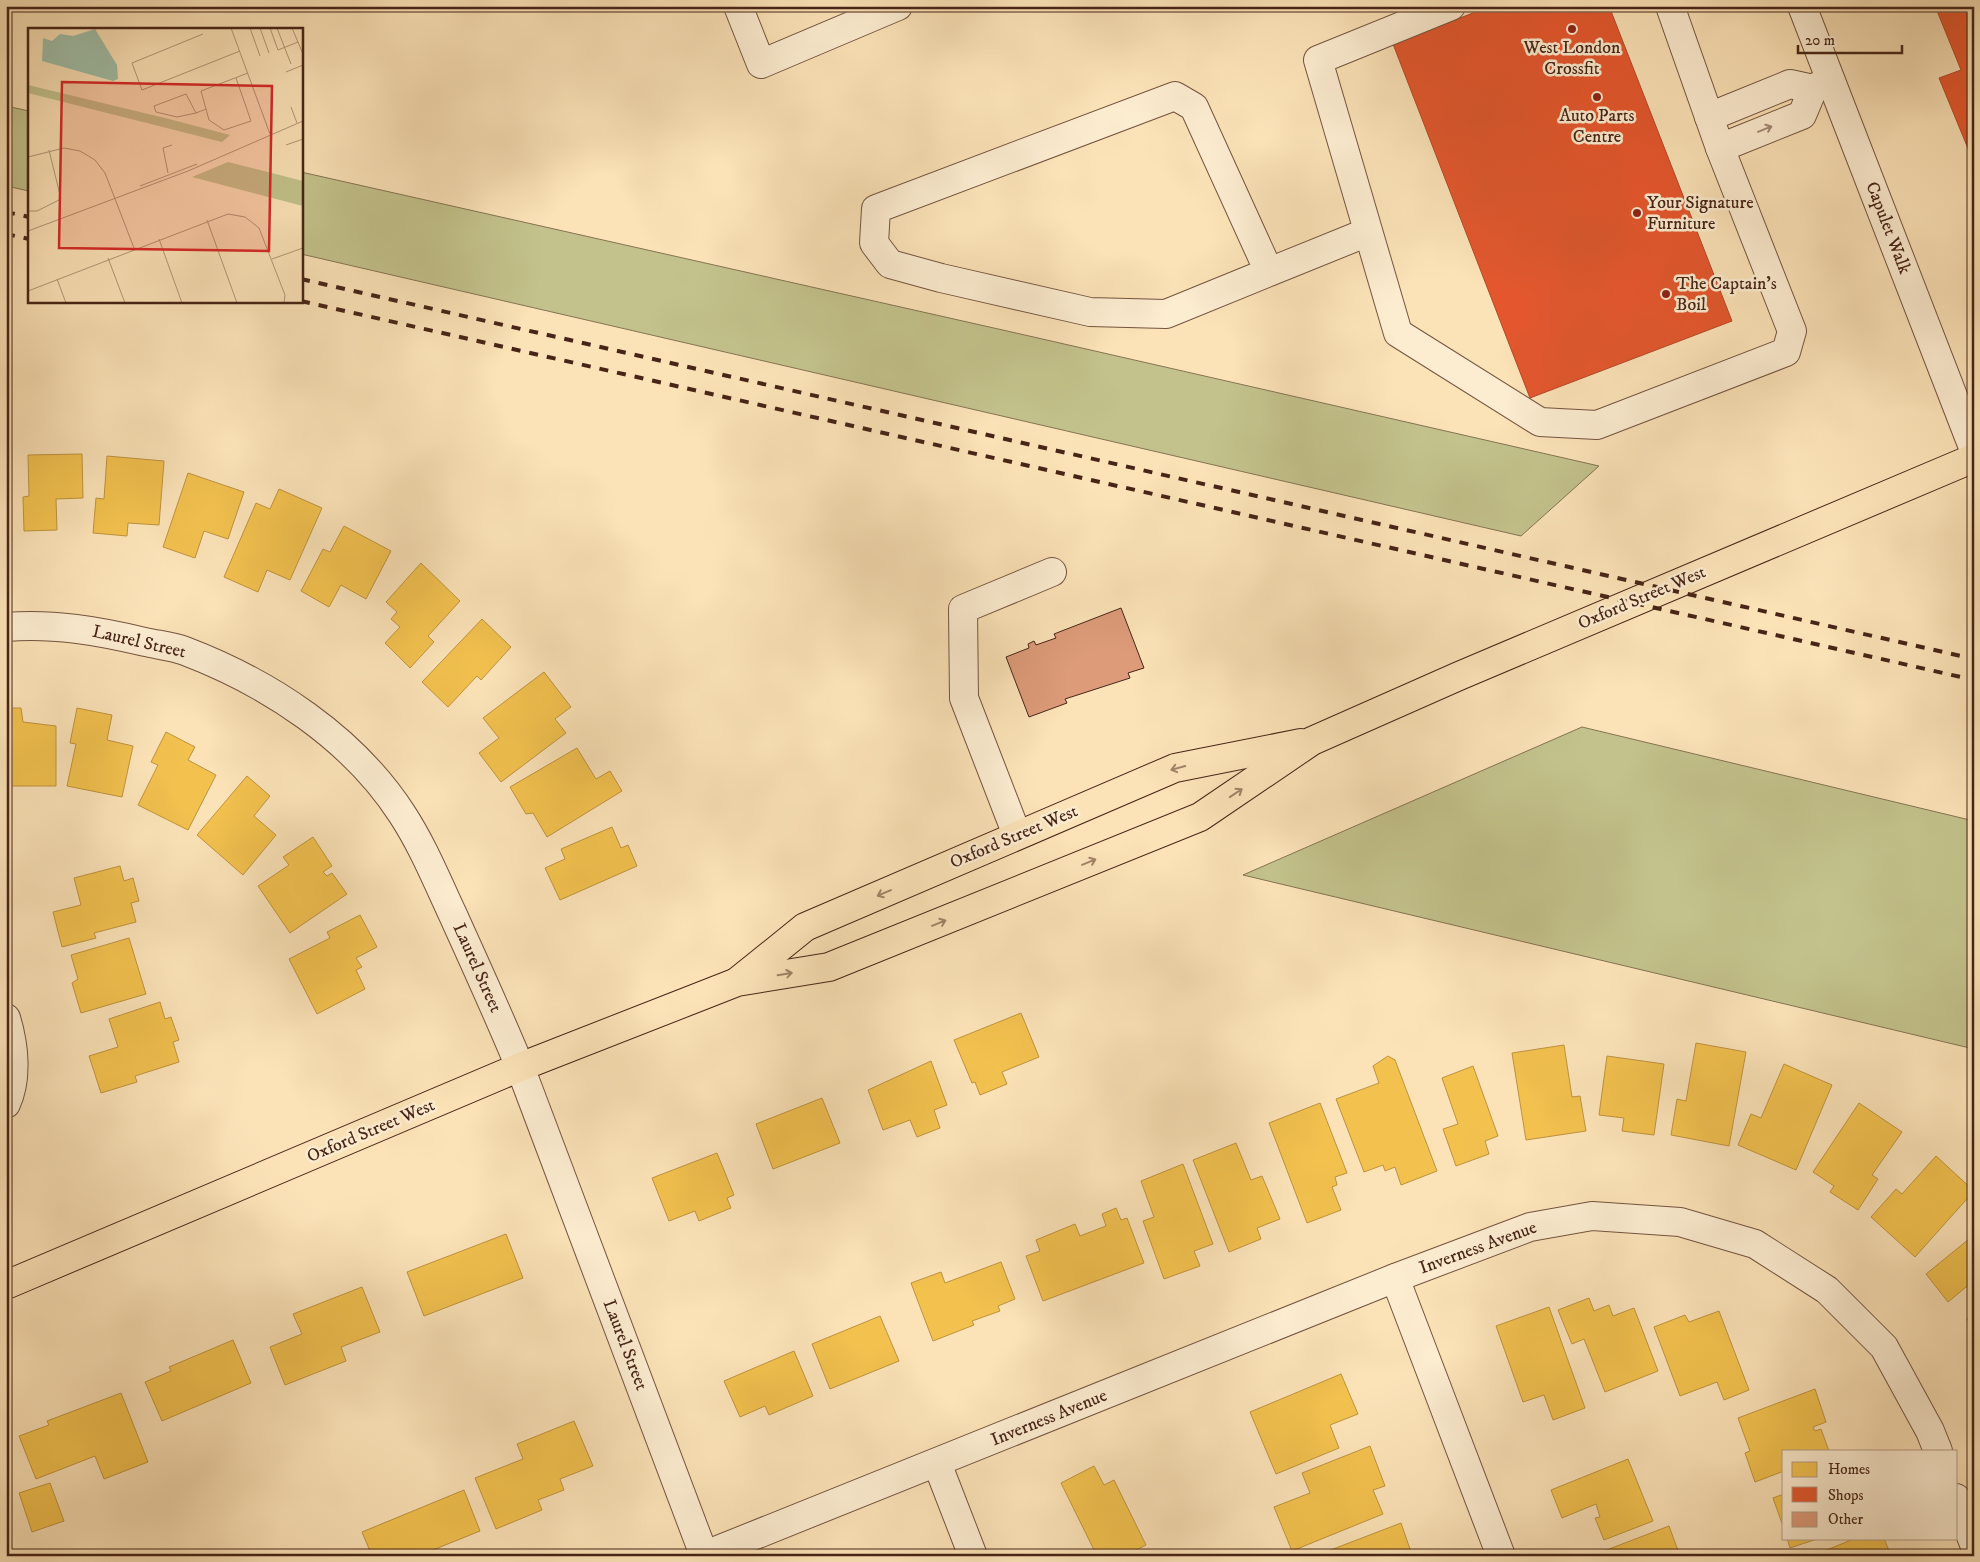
<svg xmlns="http://www.w3.org/2000/svg" width="1980" height="1562" viewBox="0 0 1980 1562" font-family="'IM FELL DW Pica',serif">
  <style>
    .green { fill: #c3c28c; stroke: #857352 }
    .homes { fill: #f2c14e; stroke: #bf923e }
    .shops { fill: #e4572e; stroke: #b54827 }
    .building { fill: #dd9b7a; stroke: #472417 }
    .lines { fill: none; stroke-linecap: round; stroke-linejoin: round }
    .minor-casing { stroke: #74543f; stroke-width: 30 }
    .major-casing { stroke: #472417; stroke-width: 30 }
    .minor { stroke: #fcecd0; stroke-width: 28 }
    .major { stroke: #fbe2b7; stroke-width: 28 }
    .rail { stroke: #472417; stroke-width: 4; stroke-dasharray: 9 9; stroke-linecap: butt }
    .oneway { stroke: #a28874 }
    .oneway2 { stroke: #a18367 }
    .poi-dot { fill: #8f2418; stroke: #fcecd0; stroke-width: 2 }
    .labels { text-anchor: middle; dominant-baseline: central; stroke-width: 5; stroke-linejoin: round; paint-order: stroke }
    .poi-label { font-size: 18px; fill: #472417; stroke: #fcecd0 }
    .street-label { font-size: 18px; fill: #472417; stroke: #fcecd0 }
    .inset-road { fill: none; stroke: #b39677; stroke-width: 1 }
    .view { fill: #d62828; fill-opacity: 0.15; stroke: #d62828; stroke-width: 2.5 }
    .inset-edge { fill: none; stroke: #472417; stroke-width: 2.5 }
  </style>
  <rect width="100%" height="100%" fill="#fbe2b7"/>
  <filter id="stains"><feTurbulence type="fractalNoise" baseFrequency=".004" numOctaves="4"/><feColorMatrix values="0 0 0 0 .2 0 0 0 0 .09 0 0 0 0 .02 0 0 0 .5 -.17"/></filter>
  <radialGradient id="worn" r=".72"><stop offset=".6" stop-color="#630" stop-opacity="0"/><stop offset="1" stop-color="#630" stop-opacity=".3"/></radialGradient>
  <g class="green">
    <polygon points="6,106 29,111 29,191 6,186"/>
    <polygon points="301,172 1016,333 1599,466 1521,536 301,254"/>
    <polygon points="1582,727 1974,821 1974,1049 1243,875"/>
  </g>
  <g class="homes">
    <polygon points="82,454 83,498 56,499 57,530 24,531 23,497 29,496 28,455"/>
    <polygon points="107,456 164,461 159,525 128,523 127,536 93,533 96,498 104,499"/>
    <polygon points="188,473 244,492 228,539 204,531 195,558 163,547"/>
    <polygon points="6,480 12,541 6,541"/>
    <polygon points="279,489 322,508 290,580 267,570 258,592 224,577 256,503 270,509"/>
    <polygon points="344,526 391,551 366,599 341,585 329,607 301,591 323,549 330,552"/>
    <polygon points="421,563 460,601 428,636 434,642 410,668 385,643 400,627 391,619 397,612 386,602"/>
    <polygon points="482,619 511,647 481,680 477,676 448,707 422,682"/>
    <polygon points="544,672 571,707 555,719 566,733 501,782 479,753 499,738 483,718"/>
    <polygon points="6,708 21,708 23,722 56,726 56,786 6,786"/>
    <polygon points="77,708 112,715 107,740 133,746 122,797 67,786 76,744 70,743"/>
    <polygon points="166,732 195,747 188,760 216,775 188,830 138,805 158,765 151,762"/>
    <polygon points="577,748 596,779 610,771 622,791 547,837 533,813 526,814 510,787"/>
    <polygon points="247,776 270,796 254,816 276,835 243,875 197,835"/>
    <polygon points="612,827 621,848 628,845 637,866 560,900 545,868 565,859 561,849"/>
    <polygon points="313,837 332,866 323,872 327,876 332,873 347,894 290,933 258,886 289,865 283,857"/>
    <polygon points="120,866 124,881 133,878 139,901 131,903 136,922 94,933 96,938 62,947 53,912 81,905 74,878"/>
    <polygon points="360,915 377,947 356,958 362,967 356,970 365,989 317,1014 289,959 330,938 327,932"/>
    <polygon points="129,938 146,994 81,1013 72,983 78,979 71,955"/>
    <polygon points="160,1002 165,1019 171,1017 179,1040 173,1042 179,1062 135,1076 137,1082 101,1093 89,1056 118,1047 109,1019"/>
    <polygon points="1021,1013 1039,1057 1002,1072 1007,1084 980,1095 975,1082 972,1083 954,1040"/>
    <polygon points="1696,1043 1746,1052 1729,1146 1671,1135 1677,1099 1686,1101"/>
    <polygon points="1564,1045 1572,1097 1580,1096 1586,1131 1526,1140 1512,1053"/>
    <polygon points="1388,1056 1395,1060 1437,1171 1401,1185 1395,1167 1385,1171 1383,1165 1364,1172 1336,1099 1379,1083 1373,1066"/>
    <polygon points="1607,1056 1664,1064 1654,1135 1622,1131 1624,1118 1599,1115"/>
    <polygon points="931,1061 947,1105 934,1110 940,1128 917,1137 910,1120 883,1130 868,1090"/>
    <polygon points="1784,1064 1832,1085 1796,1170 1738,1145 1751,1114 1761,1118"/>
    <polygon points="1473,1066 1498,1136 1485,1141 1489,1154 1456,1166 1443,1129 1458,1124 1442,1078"/>
    <polygon points="822,1098 840,1143 773,1169 756,1124"/>
    <polygon points="1320,1103 1347,1173 1335,1177 1337,1185 1332,1187 1341,1210 1307,1223 1269,1123"/>
    <polygon points="1859,1103 1902,1132 1872,1175 1878,1179 1858,1210 1830,1192 1834,1186 1813,1172"/>
    <polygon points="1236,1143 1251,1180 1262,1176 1280,1219 1257,1228 1261,1239 1229,1252 1193,1160"/>
    <polygon points="717,1153 734,1195 727,1198 731,1208 699,1221 695,1211 669,1221 652,1178"/>
    <polygon points="1936,1156 1974,1191 1915,1257 1871,1217 1896,1189 1902,1194"/>
    <polygon points="1183,1164 1213,1244 1194,1251 1200,1266 1164,1279 1143,1221 1154,1217 1141,1181"/>
    <polygon points="1116,1208 1121,1220 1127,1218 1144,1263 1043,1301 1026,1256 1040,1251 1036,1240 1075,1224 1080,1236 1106,1226 1102,1214"/>
    <polygon points="506,1234 523,1278 424,1316 407,1272"/>
    <polygon points="1974,1235 1974,1286 1971,1283 1948,1302 1926,1274"/>
    <polygon points="1001,1262 1015,1299 998,1306 1000,1311 972,1321 974,1325 933,1341 911,1283 941,1272 945,1283"/>
    <polygon points="362,1287 380,1332 341,1347 346,1361 285,1385 270,1347 302,1334 293,1314"/>
    <polygon points="1589,1298 1594,1311 1609,1305 1613,1316 1634,1308 1658,1371 1605,1392 1584,1339 1572,1344 1558,1310"/>
    <polygon points="1549,1307 1585,1408 1553,1420 1544,1395 1523,1402 1496,1326"/>
    <polygon points="1719,1311 1749,1390 1724,1400 1717,1382 1680,1396 1654,1327 1685,1315 1689,1322"/>
    <polygon points="1974,1315 1974,1331 1967,1319"/>
    <polygon points="880,1316 899,1361 830,1389 812,1344"/>
    <polygon points="233,1340 251,1383 162,1421 145,1382 171,1371 169,1367"/>
    <polygon points="794,1351 813,1396 769,1415 765,1406 740,1417 724,1381"/>
    <polygon points="1341,1374 1358,1414 1330,1425 1339,1448 1276,1474 1250,1412"/>
    <polygon points="1815,1389 1826,1422 1813,1427 1815,1431 1821,1429 1829,1451 1784,1451 1784,1471 1755,1482 1745,1453 1750,1451 1738,1418"/>
    <polygon points="121,1393 148,1462 104,1479 95,1456 36,1479 19,1436 49,1425 47,1421"/>
    <polygon points="574,1421 593,1466 560,1479 564,1490 538,1500 542,1510 496,1529 475,1478 523,1459 517,1444"/>
    <polygon points="1370,1446 1385,1486 1373,1490 1383,1514 1292,1551 1274,1507 1310,1493 1302,1473"/>
    <polygon points="1628,1459 1653,1521 1604,1540 1595,1518 1600,1517 1596,1504 1562,1518 1551,1490"/>
    <polygon points="1094,1466 1104,1485 1114,1480 1146,1545 1124,1556 1097,1556 1061,1483"/>
    <polygon points="50,1483 64,1521 32,1532 19,1493"/>
    <polygon points="464,1490 480,1531 418,1556 372,1556 362,1532"/>
    <polygon points="1784,1494 1784,1529 1773,1498"/>
    <polygon points="1401,1523 1411,1552 1400,1556 1330,1556 1328,1551"/>
    <polygon points="1669,1526 1680,1556 1591,1556"/>
    <polygon points="1787,1538 1820,1538 1790,1548"/>
    <polygon points="1856,1538 1884,1538 1891,1556 1812,1556"/>
  </g>
  <g class="shops">
    <polygon points="1491,6 1609,6 1732,321 1530,398 1393,44"/>
    <polygon points="1935,6 1974,6 1974,163 1939,78 1961,70"/>
  </g>
  <polygon class="building" points="1121,608 1144,668 1128,673 1130,678 1065,699 1067,703 1029,717 1006,657 1029,648 1028,644 1034,641 1036,645 1056,638 1054,634"/>
  <g class="lines">
    <g class="minor-casing">
      <g id="minor">
        <polyline points="738,6 761,64 898,6"/>
        <polyline points="1451,6 1318,60 1398,333 1540,422 1597,425 1786,352 1792,331 1720,148 1670,6"/>
        <polyline points="1802,6 1974,450"/>
        <polyline points="1709,117 1790,84 1813,89"/>
        <polyline points="1720,148 1802,115 1813,89 1830,79"/>
        <polyline points="1269,272 1166,314 1090,312 941,278 890,264 874,243 876,209 1175,96 1194,107 1269,272 1368,232"/>
        <path d="M6,627C53,623 99,631 145,642C158,645 172,646 185,651C269,683 353,738 402,814C423,846 437,881 453,915C476,966 499,1016 520,1067L704,1555"/>
        <polyline points="1017,835 964,698 963,609 1052,572"/>
        <path d="M6,1018C14,1044 18,1078 6,1104"/>
        <polyline points="1395,1278 1501,1556"/>
        <polyline points="937,1463 973,1556"/>
        <polyline points="1956,1498 1974,1544"/>
        <polyline points="703,1556 1395,1278 1530,1227 1592,1216 1680,1222 1755,1244 1827,1290 1884,1347 1930,1431 1938,1451"/>
      </g>
    </g>
    <g class="major-casing">
      <g id="major">
        <polyline points="738,981 805,927 1175,768 1301,743"/>
        <polyline points="6,1285 520,1067 686,1002 737,982 829,967 1200,817 1312,741 1459,676 1974,458"/>
      </g>
    </g>
    <use href="#minor" class="minor"/>
    <use href="#major" class="major"/>
    <g class="rail">
      <polyline points="6,212 29,217"/>
      <polyline points="6,234 29,239"/>
      <polyline points="301,279 1974,659"/>
      <polyline points="301,301 1974,680"/>
    </g>
  </g>
  <defs><path id="oneway-shaft" d="M-6 0H5M1.5-3L5.5 0L1.5 3" fill="none" stroke-width="1.6" stroke-linecap="round" stroke-linejoin="round" transform="scale(1.25)"/></defs>
  <use class="oneway" href="#oneway-shaft" transform="translate(1765 129) rotate(-22)"/>
  <g class="oneway2">
    <use href="#oneway-shaft" transform="translate(1178 768) rotate(165)"/>
    <use href="#oneway-shaft" transform="translate(1236 793) rotate(-34)"/>
    <use href="#oneway-shaft" transform="translate(1089 862) rotate(-22)"/>
    <use href="#oneway-shaft" transform="translate(884 893) rotate(157)"/>
    <use href="#oneway-shaft" transform="translate(939 923) rotate(-22)"/>
    <use href="#oneway-shaft" transform="translate(785 974) rotate(-9)"/>
  </g>
  <g class="poi-dot">
    <circle cx="1572" cy="29" r="5"/>
    <circle cx="1597" cy="97" r="5"/>
    <circle cx="1637" cy="213" r="5"/>
    <circle cx="1666" cy="294" r="5"/>
  </g>
  <g class="labels">
    <g class="poi-label">
      <text x="1572" y="48">West London<tspan x="1572" dy="21">Crossfit</tspan></text>
      <text x="1597" y="116">Auto Parts<tspan x="1597" dy="21">Centre</tspan></text>
      <text x="1647" y="203" text-anchor="start">Your Signature<tspan x="1647" dy="21">Furniture</tspan></text>
      <text x="1676" y="284" text-anchor="start">The Captain's<tspan x="1676" dy="21">Boil</tspan></text>
    </g>
    <g class="street-label">
      <text transform="translate(1888 228) rotate(69)">Capulet Walk</text>
      <text transform="translate(1642 598) rotate(-23)">Oxford Street West</text>
      <text transform="translate(139 642) rotate(13)">Laurel Street</text>
      <text transform="translate(1014 837) rotate(-23)">Oxford Street West</text>
      <text transform="translate(477 968) rotate(66)">Laurel Street</text>
      <text transform="translate(371 1131) rotate(-23)">Oxford Street West</text>
      <text transform="translate(1478 1248) rotate(-20)">Inverness Avenue</text>
      <text transform="translate(625 1345) rotate(69)">Laurel Street</text>
      <text transform="translate(1049 1418) rotate(-22)">Inverness Avenue</text>
    </g>
  </g>
  <g transform="translate(28 28)">
    <rect width="275" height="275" fill="#fbe2b7"/>
    <path d="M0,57L141,91L202,107L194,114L0,65ZM200,134L275,153V178L164,149Z" fill="#c3c28c"/>
    <path d="M67,1L89,37L90,51L85,53L14,33L15,10L24,13L32,6L45,8Z" fill="#a0bfa9"/>
    <path class="inset-road" d="M203,0L242,106M222,0L232,28M232,0L241,25M242,0L250,22L270,14M249,0L263,36M264,0L275,26M175,6L104,35L114,62L212,23M258,44L275,37M208,50L223,93L196,102L181,92L173,63L220,45M263,79L269,95M168,85L149,89L128,84L126,78L158,66L168,85L178,81M258,117L275,111M0,129L36,120L52,123L67,132L77,145L106,220M140,145L135,120L144,117M112,158L169,136M0,183H9L33,171L21,122M179,192L209,275M0,203L160,143L275,93M131,211L154,275M80,230L97,275M244,231L275,220M29,251L38,275M0,263L200,186L217,189L231,200L257,267L256,275"/>
    <path class="view" d="M34,54L244,58L241,223L31,220Z"/>
    <rect width="275" height="275" class="inset-edge"/>
  </g>
  <rect width="1980" height="1562" fill="none" stroke="#fbe2b7" stroke-width="25"/>
  <rect x="8" y="8" width="1965" height="1547" fill="none" stroke="#472417" stroke-width="2.5"/>
  <rect x="12" y="12" width="1955" height="1537" fill="none" stroke="#472417"/>
  <rect x="1782" y="1450" width="175" height="90" fill="#fcecd0" stroke="#b49c86"/>
  <rect x="1792" y="1462" width="25" height="15" fill="#f2c14e" stroke="#b49c86"/>
  <text x="1828" y="1474" font-size="15" fill="#472417">Homes</text>
  <rect x="1792" y="1487" width="25" height="15" fill="#e4572e" stroke="#b49c86"/>
  <text x="1828" y="1500" font-size="15" fill="#472417">Shops</text>
  <rect x="1792" y="1512" width="25" height="15" fill="#dd9b7a" stroke="#b49c86"/>
  <text x="1828" y="1524" font-size="15" fill="#472417">Other</text>
  <path d="M1798 45v8h104v-8" fill="none" stroke="#472417" stroke-width="2.5"/>
  <text x="1805" y="45" font-size="15" fill="#472417" stroke="#fcecd0" stroke-width="4" paint-order="stroke">20 m</text>
  <rect width="100%" height="100%" filter="url(#stains)"/>
  <rect width="100%" height="100%" fill="url(#worn)"/>
</svg>
